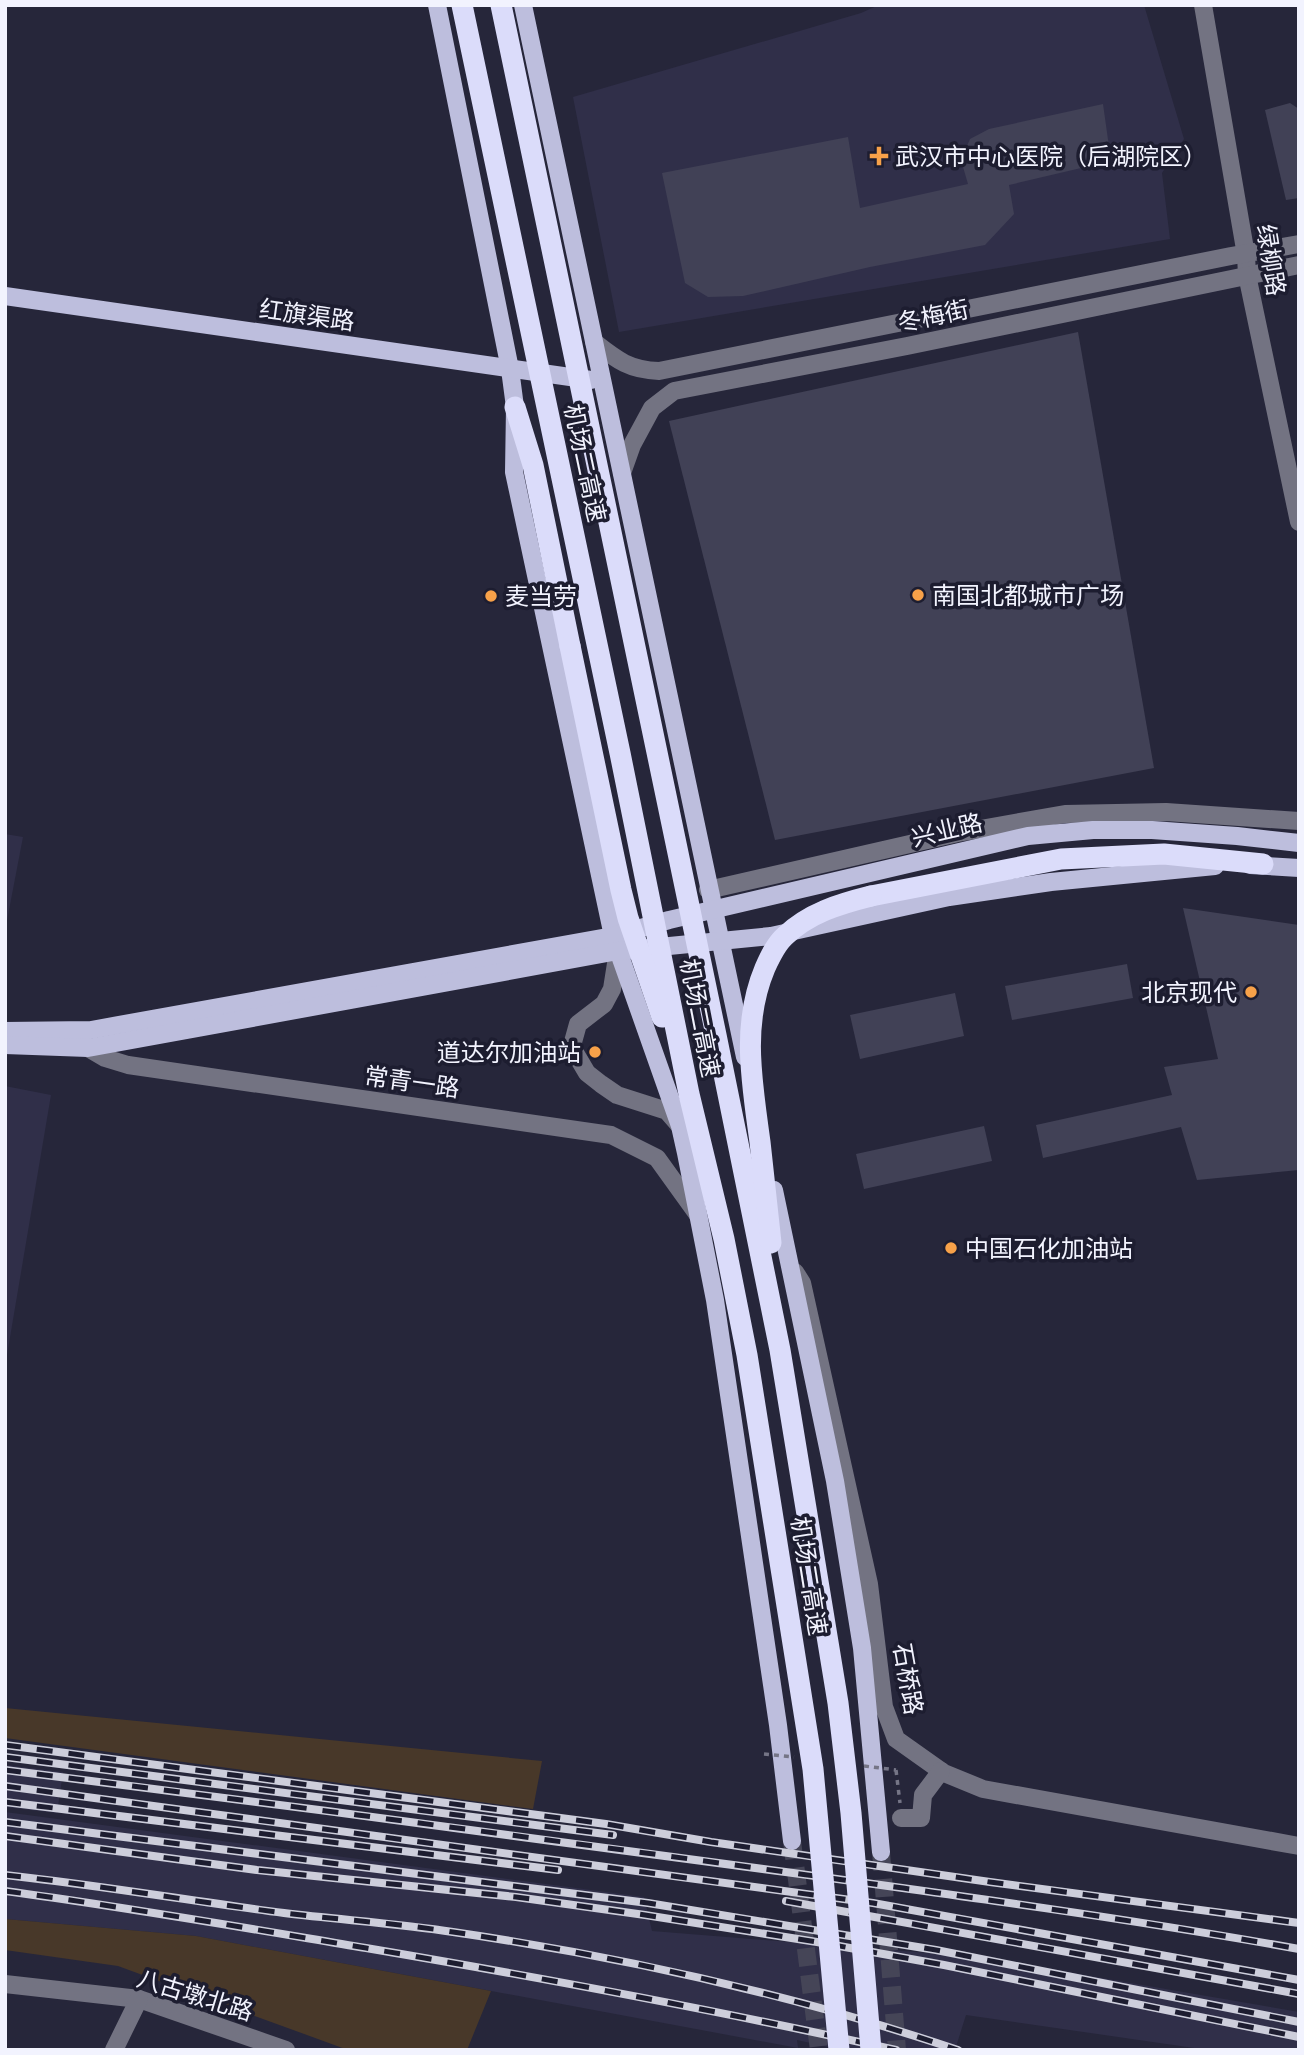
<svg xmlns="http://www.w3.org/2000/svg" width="1304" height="2055" viewBox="0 0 1304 2055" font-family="Helvetica,'Noto Sans SC',sans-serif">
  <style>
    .built { fill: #302f49 }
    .green { fill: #483829 }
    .building { fill: #414156 }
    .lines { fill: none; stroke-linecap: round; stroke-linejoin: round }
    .major-tunnel { stroke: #454557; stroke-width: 18; stroke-dasharray: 18 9; stroke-linecap: butt }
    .path { stroke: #757586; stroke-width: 3.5; stroke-dasharray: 5 5; stroke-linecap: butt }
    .minor { stroke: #737382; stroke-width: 18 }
    .major { stroke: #bdbedd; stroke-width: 18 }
    .highway { stroke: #dbdcfa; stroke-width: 21 }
    .rail-casing { stroke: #cdcedb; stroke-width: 8 }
    .rail { stroke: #1d1d30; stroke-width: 5; stroke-dasharray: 16; stroke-linecap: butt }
    .path-bridge { stroke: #757586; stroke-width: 3.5; stroke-dasharray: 5 5; stroke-linecap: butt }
    .highway-bridge { stroke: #dbdcfa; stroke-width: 21 }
    .poi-dot { fill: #f7a149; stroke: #1d1d30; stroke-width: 2.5 }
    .labels { text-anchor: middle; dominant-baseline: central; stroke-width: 7; stroke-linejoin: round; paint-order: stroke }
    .poi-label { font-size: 24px; fill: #f2f3fe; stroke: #1d1d30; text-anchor: start }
    .street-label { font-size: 24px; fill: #f2f3fe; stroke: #1d1d30 }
  </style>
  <rect width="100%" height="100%" fill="#26263a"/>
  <g class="built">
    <polygon points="879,5 1144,5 1184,139 1162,173 1170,239 619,332 573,97 861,13"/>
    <polygon points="5,834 23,837 5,931"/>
    <polygon points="5,1086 51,1095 5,1367"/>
    <polygon points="5,1765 63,1772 57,1813 5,1807"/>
    <polygon points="5,1812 644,1897 652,1931 979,1957 1299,2012 1299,2050 1208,2050 966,2015 955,2050 842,2050 797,2040 798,2048 196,1936 5,1919"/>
  </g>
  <g class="green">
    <polygon points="5,1708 542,1761 533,1809 5,1738"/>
    <polygon points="5,1919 196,1936 491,1991 467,2050 348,2050 118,1966 5,1950"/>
  </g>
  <g class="building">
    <polygon points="1290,103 1299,109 1299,198 1286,200 1265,110"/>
    <polygon points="1103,104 1111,161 1009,185 1014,214 985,245 870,267 743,296 708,297 685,283 662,173 848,137 860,208 968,184 961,160 970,139 989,129"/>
    <polygon points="1078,332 1154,768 775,840 669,421"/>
    <polygon points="1183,908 1299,925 1299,1170 1197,1180 1181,1127 1043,1158 1036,1125 1172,1095 1164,1067 1218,1059"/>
    <polygon points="1127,964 1133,998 1012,1020 1005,986"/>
    <polygon points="955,993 964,1036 860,1059 850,1015"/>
    <polygon points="984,1126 992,1161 864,1189 856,1154"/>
  </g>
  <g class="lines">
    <g class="major-tunnel">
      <polyline points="792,1841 819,2050"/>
      <polyline points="881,1852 897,2050"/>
    </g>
    <polyline class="path" points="896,1770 900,1803"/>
    <g class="minor">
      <polyline points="1203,5 1246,255 1247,275 1299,522"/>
      <path d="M594,342C617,360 629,370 659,371L1231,256L1299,244"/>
      <polyline points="622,473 632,445 652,408 674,391 907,346 1299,265"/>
      <polyline points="708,890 958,833 1065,814 1166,812 1299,821"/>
      <polyline points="618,951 612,989 604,1004 578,1024 573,1042 574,1051 587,1073 601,1084 617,1095 667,1111 680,1126"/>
      <polyline points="88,1048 105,1058 128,1065 611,1135 657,1158 698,1215"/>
      <polyline points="795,1272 802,1283 869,1584 884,1707 896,1739 944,1773 983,1789 1299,1846"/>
      <polyline points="901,1818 921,1818 923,1795 941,1771"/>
      <polyline points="5,1984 139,1999 286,2050"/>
      <polyline points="114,2050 139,1999"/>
    </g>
    <g class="major">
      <polyline points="437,5 510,369 515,407 514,472 613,936 680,1126 686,1153 715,1300 778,1725 792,1841"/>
      <polyline points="523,5 745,1057"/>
      <polyline points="5,296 591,380"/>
      <polyline points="1250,865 1299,868"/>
      <polyline points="5,1031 91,1030 613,936 669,920 1028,836 1093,830 1152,830 1237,836 1299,843"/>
      <polyline points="5,1045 88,1048 618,951 771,936 949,897 1051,882 1215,866"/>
      <polyline points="774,1190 835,1481 862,1648 881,1852"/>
    </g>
    <g class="highway">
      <polyline points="515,407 533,465 570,646"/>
      <polyline points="871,896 1061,859 1164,854 1263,864"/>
    </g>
    <g class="rail-casing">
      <g id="rail">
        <polyline points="5,1745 606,1824 711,1842 990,1882 1299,1923"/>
        <polyline points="5,1757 613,1835"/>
        <path d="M5,1770C268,1803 530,1837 793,1873C962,1896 1131,1919 1299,1949"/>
        <polyline points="5,1786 873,1903 1299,1980"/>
        <polyline points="5,1802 558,1870"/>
        <polyline points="5,1822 648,1903 936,1950 1299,2022"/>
        <polyline points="5,1836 257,1870 516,1897 645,1915 817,1942 944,1965 1299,2037"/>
        <path d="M5,1875C98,1885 191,1901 284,1913C340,1920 397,1923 453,1932C624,1957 794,1995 958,2050"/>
        <path d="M5,1891C126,1907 246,1928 366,1948C543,1978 721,2011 896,2050"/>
        <polyline points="786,1901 1299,1994"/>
      </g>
    </g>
    <use href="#rail" class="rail"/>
    <g class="path-bridge">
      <polyline points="764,1754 794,1757"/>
      <polyline points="864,1766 896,1770"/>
    </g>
    <g class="highway-bridge">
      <polyline points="462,5 620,753 689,1094 724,1239 747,1355 813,1769 839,2050"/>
      <polyline points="501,5 716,1035 780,1350 838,1703 851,1813 871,2050"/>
      <polyline points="570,646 621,890 628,918 662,1017"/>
      <path d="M771,1243C767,1209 764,1176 760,1142C752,1082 741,1025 765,968C770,957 776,944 785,936C809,913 839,904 871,896"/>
    </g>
  </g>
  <g class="poi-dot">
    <path d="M875.5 145.5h7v7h7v7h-7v7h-7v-7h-7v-7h7z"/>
    <circle cx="918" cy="595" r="7"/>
    <circle cx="491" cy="596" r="7"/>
    <circle cx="1251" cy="992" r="7"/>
    <circle cx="595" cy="1052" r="7"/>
    <circle cx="951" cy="1248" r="7"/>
  </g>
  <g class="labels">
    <g class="poi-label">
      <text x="895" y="156">武汉市中心医院（后湖院区）</text>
      <text x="932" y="595">南国北都城市广场</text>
      <text x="505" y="596">麦当劳</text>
      <text x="1237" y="992" text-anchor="end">北京现代</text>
      <text x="581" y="1052" text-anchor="end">道达尔加油站</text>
      <text x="965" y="1248">中国石化加油站</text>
    </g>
    <g class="street-label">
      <text transform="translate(1271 260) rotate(81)">绿柳路</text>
      <text transform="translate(307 315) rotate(8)">红旗渠路</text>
      <text transform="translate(933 316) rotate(-12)">冬梅街</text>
      <text transform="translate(585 463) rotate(78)">机场二高速</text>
      <text transform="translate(947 830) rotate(-13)">兴业路</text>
      <text transform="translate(700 1018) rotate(79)">机场二高速</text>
      <text transform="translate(412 1082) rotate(8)">常青一路</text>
      <text transform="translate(809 1576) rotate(81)">机场二高速</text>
      <text transform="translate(908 1679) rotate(80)">石桥路</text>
      <text transform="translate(195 1995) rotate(17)">八古墩北路</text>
    </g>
  </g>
  <rect width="1304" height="2055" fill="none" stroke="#f2f3fe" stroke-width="14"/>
</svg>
